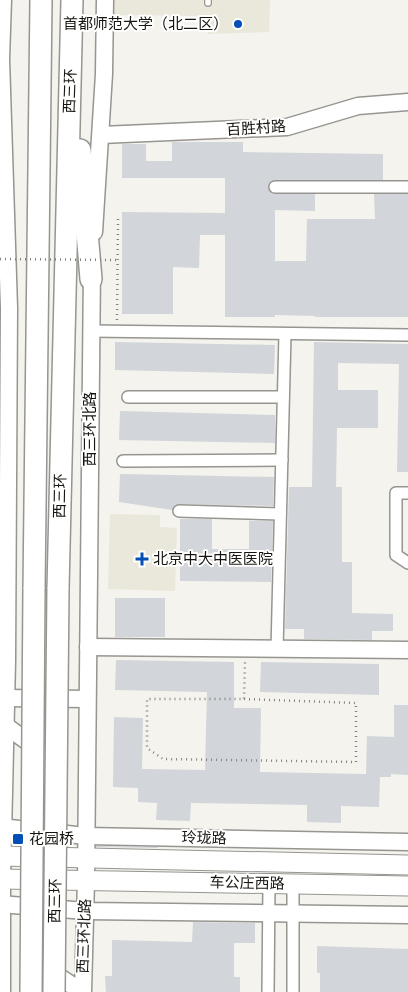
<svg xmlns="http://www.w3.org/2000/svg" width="408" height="992" viewBox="0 0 408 992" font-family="'Roboto Serif','Noto Sans SC',serif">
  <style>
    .built { fill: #eae8db }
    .building { fill: #d2d5da }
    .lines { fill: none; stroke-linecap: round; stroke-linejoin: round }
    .lane-casing { stroke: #969590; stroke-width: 8 }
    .street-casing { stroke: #969590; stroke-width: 14 }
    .secondary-casing { stroke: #969590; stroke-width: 19 }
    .primary-casing { stroke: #969590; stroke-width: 21 }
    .highway-casing { stroke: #969590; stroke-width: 24 }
    .path { stroke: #83827f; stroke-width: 2.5; stroke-dasharray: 1 4; stroke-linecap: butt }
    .lane { stroke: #fff; stroke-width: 5.5 }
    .street { stroke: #fff; stroke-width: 11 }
    .secondary { stroke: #fff; stroke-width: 16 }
    .primary { stroke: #fff; stroke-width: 19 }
    .highway { stroke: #fff; stroke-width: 21 }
    .highway-bridge-casing { stroke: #969590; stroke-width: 24; stroke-linecap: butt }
    .path-bridge { stroke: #83827f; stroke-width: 2.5; stroke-dasharray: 1 4; stroke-linecap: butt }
    .highway-bridge { stroke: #fff; stroke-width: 21 }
    .poi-dot { fill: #044eb8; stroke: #fffffe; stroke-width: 2 }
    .labels { text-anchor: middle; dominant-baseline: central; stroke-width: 4; stroke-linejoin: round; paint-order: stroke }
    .poi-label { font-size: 15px; fill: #161514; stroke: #fffffe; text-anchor: start }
    .street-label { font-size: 15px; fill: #161514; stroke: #fffffe }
  </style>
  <rect width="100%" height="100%" fill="#f4f3ed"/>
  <g class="built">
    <polygon points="109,0 270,0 269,32 208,34 204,16 109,15"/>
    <polygon points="110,514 160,515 160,527 177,528 175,591 108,589"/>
  </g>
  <g class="building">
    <polygon points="172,142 243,142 243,152 383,154 383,180 275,180 271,181 268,187 272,194 315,194 315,211 275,210 275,261 306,261 307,219 375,219 374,194 408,194 408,317 315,317 315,316 275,315 275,317 225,317 225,235 200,235 199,268 173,267 173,314 122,314 122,212 225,213 225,178 122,178 122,144 146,144 146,161 172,161"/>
    <polygon points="115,342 275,345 274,374 115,370"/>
    <polygon points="314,342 408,344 408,472 397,472 399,364 338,363 338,390 378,390 378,428 337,428 336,487 342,487 342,562 352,562 352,613 393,614 393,631 372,631 372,640 304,639 304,629 285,629 289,487 312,487"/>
    <polygon points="120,411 275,415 275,443 119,440"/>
    <polygon points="120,474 274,477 273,506 179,504 175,505 172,510 119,502"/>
    <polygon points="180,519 212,519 212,549 249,549 249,521 273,521 271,582 180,581"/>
    <rect x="115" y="598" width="50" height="39"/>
    <polygon points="116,660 234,662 234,708 261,708 260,772 366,774 367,736 394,737 394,705 408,705 408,775 391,774 391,777 380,777 379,807 341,806 341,823 307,822 307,805 191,803 190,821 156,820 157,803 138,802 138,788 113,787 114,717 143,718 142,769 205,770 207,692 115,690"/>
    <polygon points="261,662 379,664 379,695 260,692"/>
    <polygon points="96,846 158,847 158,848 96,847"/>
    <polygon points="193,922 255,923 255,943 234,943 234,977 240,977 240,992 106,992 105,976 112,976 112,940 192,942"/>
    <polygon points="317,946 408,949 408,992 320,992 320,973 317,973"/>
  </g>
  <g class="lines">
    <g class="lane-casing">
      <polyline id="lane" points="208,3 208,0"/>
    </g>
    <g class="street-casing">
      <g id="street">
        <polyline points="275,187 408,187"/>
        <polyline points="90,331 408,335"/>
        <polyline points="128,397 283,397"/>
        <polyline points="123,461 282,460"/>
        <polyline points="408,493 396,493 396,555 408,563"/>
        <polyline points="179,511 280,514"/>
        <polyline points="277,649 285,334"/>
        <polyline points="293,884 293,992"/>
        <polyline points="268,992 269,884"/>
      </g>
    </g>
    <g class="secondary-casing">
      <g id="secondary">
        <polyline points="101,135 287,127 358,106 408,102"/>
        <polyline points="94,232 104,74 105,0"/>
        <polyline points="88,647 408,650"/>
        <polyline points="6,698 87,699"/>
        <polyline points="6,726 46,755 46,776"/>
        <polyline points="0,827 86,836 408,842"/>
        <polyline points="0,904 85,911 408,915"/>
        <polyline points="46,968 82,992"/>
        <polyline points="2,992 2,879 7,661 9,308 1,59 3,0"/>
        <polyline points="83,992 86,880 92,267"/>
      </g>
    </g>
    <g class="primary-casing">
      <g id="primary">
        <polyline points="0,856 408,865"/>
        <polyline points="0,879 408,886"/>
      </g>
    </g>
    <g class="highway-casing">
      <g id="highway">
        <polyline points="80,150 91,279"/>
        <polyline points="34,589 41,0"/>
        <polyline points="58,589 72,0"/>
      </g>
    </g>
    <g class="path">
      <polyline points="117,320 118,219"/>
      <polyline points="244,699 356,703 356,762 163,759 147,748 147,699 244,699 245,662"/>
    </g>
    <use href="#lane" class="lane"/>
    <use href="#street" class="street"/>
    <use href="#secondary" class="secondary"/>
    <use href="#primary" class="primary"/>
    <use href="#highway" class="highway"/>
    <g class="highway-bridge-casing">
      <g id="highway-bridge">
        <polyline points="31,992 34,589"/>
        <polyline points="54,992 58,589"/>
      </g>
    </g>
    <polyline class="path-bridge" points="0,259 118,260"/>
    <use href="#highway-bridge" class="highway-bridge"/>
  </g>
  <g class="poi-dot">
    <circle cx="238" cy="24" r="5"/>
    <path d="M139.5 551.5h5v5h5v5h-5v5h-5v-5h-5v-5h5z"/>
    <rect x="12" y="833" width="12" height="12" rx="2.5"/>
  </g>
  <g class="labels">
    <g class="poi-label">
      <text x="228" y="24" text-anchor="end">首都师范大学（北二区）</text>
      <text x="153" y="559">北京中大中医医院</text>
      <text x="29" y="839">花园桥</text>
    </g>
    <g class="street-label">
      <text transform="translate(70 91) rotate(-88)">西三环</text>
      <text transform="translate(256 128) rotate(-4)">百胜村路</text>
      <text transform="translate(90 429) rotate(-90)">西三环北路</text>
      <text transform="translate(60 496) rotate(-89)">西三环</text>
      <text transform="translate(204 838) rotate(1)">玲珑路</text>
      <text transform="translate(247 883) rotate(1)">车公庄西路</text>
      <text transform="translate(55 901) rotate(-89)">西三环</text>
      <text transform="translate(84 936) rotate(-88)">西三环北路</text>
    </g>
  </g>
</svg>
